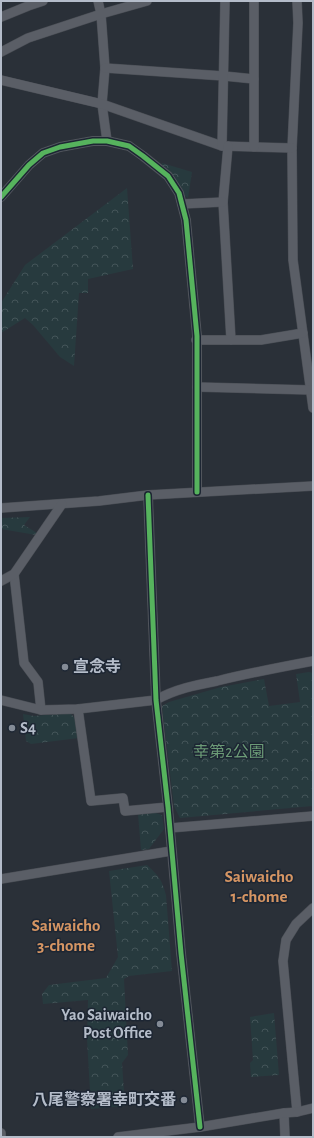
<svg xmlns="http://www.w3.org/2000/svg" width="314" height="1138" viewBox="0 0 314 1138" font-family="'Alegreya Sans','Noto Sans JP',sans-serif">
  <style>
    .park { fill: url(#park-crowns) }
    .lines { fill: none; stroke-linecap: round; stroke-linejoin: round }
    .minor-casing { stroke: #484c53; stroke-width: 10 }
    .minor { stroke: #5a5e66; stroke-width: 9 }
    .cycleway-casing { stroke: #1d2633; stroke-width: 8 }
    .cycleway { stroke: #56b35d; stroke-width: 5 }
    .poi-dot { fill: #848b96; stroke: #1d2633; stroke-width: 1.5 }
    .labels { text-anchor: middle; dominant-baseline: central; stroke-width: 3; stroke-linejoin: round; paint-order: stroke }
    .poi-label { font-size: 16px; font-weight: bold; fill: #b4bcc9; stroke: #1d2633; text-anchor: start }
    .park-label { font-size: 16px; fill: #6b9a76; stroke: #1d2633 }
    .neighbourhood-label { font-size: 17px; font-weight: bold; fill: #d59563; stroke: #1d2633 }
  </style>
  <defs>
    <pattern id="park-crowns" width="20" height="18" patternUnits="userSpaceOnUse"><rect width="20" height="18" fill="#273a3e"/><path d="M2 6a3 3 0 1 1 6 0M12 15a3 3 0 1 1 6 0" fill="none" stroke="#445559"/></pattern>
  </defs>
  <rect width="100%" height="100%" fill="#2a3038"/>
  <g class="park">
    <polygon points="162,163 192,172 188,198 184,195 161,167"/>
    <polygon points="127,188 133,269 88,279 88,293 79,293 74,366 60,357 33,325 25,318 1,333 1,303 25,265"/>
    <polygon points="30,517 24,525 37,533 36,535 1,529 1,518"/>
    <polygon points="309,672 313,673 313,806 180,818 174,806 162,706 169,702 221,687 264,679 269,706 300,702 296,674"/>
    <polygon points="70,713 76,719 79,738 31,744 26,741 23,714 34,716"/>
    <polygon points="153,812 162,815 164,829 149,849 141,850 138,814"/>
    <path d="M147,865C159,876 162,880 166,895L172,971L129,976L124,979L128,1055L122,1063L125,1106L91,1109L87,1039L88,1000L43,1004L42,994L49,985L106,978L118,957L109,871Z"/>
    <polygon points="274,1013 279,1075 251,1077 250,1063 253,1060 250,1017"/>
  </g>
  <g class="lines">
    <g class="minor-casing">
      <g id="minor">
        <polyline points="98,1 101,14 105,68 102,104 107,141"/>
        <polyline points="297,1 298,23 292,148 293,260 313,408"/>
        <polyline points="1,17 28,6 43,1"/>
        <polyline points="1,52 28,38 101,14 147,1"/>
        <polyline points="105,68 224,76 254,79"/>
        <polyline points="1,80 102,104 222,146 292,148"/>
        <polyline points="222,146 225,1"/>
        <polyline points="228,146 223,202 231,340"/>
        <polyline points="254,147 254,1"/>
        <polyline points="1,197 29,165 43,153 60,147 93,141 107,141 129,146 143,156 168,176 179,193 186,220 197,336 197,492"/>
        <polyline points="182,204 223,202"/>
        <polyline points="196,340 261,340 303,333"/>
        <polyline points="197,387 311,390"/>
        <polyline points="148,495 156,700 168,807 181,953 200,1127"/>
        <polyline points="1,508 99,501 148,495 313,486"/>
        <polyline points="14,574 24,663 38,682 41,710"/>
        <polyline points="1,581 14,574 62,504"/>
        <path d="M1,700L41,710L78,709L156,700C175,689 196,685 217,681C249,673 281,667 313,661"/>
        <polyline points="78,709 91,801 123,798 125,811 168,807"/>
        <polyline points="170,828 313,816"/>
        <polyline points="1,879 171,851"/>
        <polyline points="297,1112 283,961 286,940 296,924 313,908"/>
        <polyline points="284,1113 285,1137"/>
        <polyline points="1,1133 1,1137"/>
        <polyline points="118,1137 200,1127 284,1113 297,1112 313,1108"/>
      </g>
    </g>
    <use href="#minor" class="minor"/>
    <g class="cycleway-casing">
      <g id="cycleway">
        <polyline points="1,197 29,165 43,153 60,147 93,141 107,141 129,146 143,156 168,176 179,193 186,220 197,336 197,492"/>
        <polyline points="148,495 156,700 168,807 181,953 200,1127"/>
      </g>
    </g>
    <use href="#cycleway" class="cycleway"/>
  </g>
  <g class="poi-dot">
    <circle cx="65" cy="667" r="4"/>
    <circle cx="12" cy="728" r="4"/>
    <circle cx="160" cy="1024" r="4"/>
    <circle cx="184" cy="1100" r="4"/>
  </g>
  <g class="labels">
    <g class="poi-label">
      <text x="73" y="667">宣念寺</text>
      <text x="20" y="728">S4</text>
      <text x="152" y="1015" text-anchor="end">Yao Saiwaicho<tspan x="152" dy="18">Post Office</tspan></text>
      <text x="176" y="1100" text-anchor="end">八尾警察署幸町交番</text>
    </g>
    <g class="park-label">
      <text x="229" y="752">幸第2公園</text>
    </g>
    <g class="neighbourhood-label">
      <text x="259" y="876">Saiwaicho<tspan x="259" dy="20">1-chome</tspan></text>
      <text x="66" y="925">Saiwaicho<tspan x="66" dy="20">3-chome</tspan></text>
    </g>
  </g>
  <rect width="314" height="1138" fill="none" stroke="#b4bcc9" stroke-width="4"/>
</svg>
